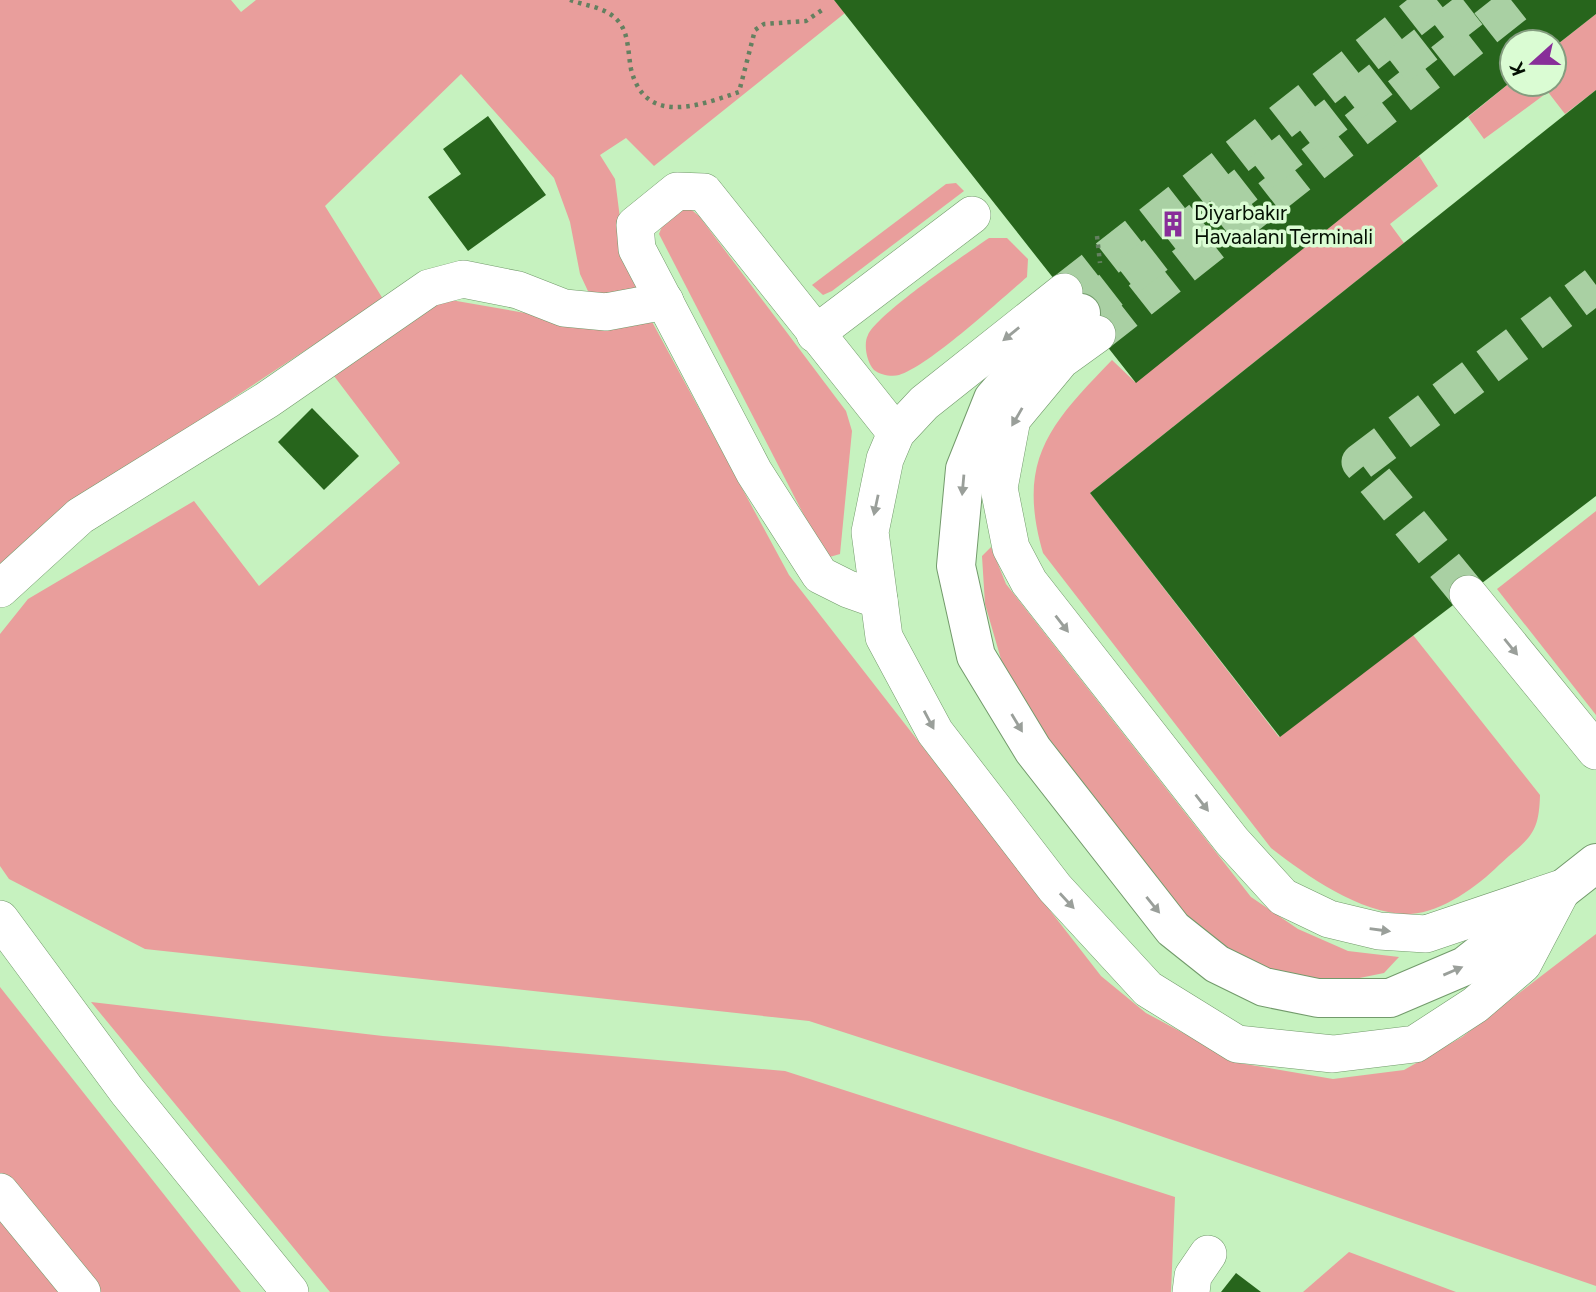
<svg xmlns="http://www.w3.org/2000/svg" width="1596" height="1292" viewBox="0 0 1596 1292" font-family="Figtree,sans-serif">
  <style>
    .green { fill: #e99e9c }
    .building { fill: #27651c }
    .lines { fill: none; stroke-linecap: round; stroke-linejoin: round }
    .minor-tunnel { stroke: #a9d0a3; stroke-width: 37; stroke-dasharray: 37 18; stroke-linecap: butt }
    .major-tunnel { stroke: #a9d0a3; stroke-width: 38; stroke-dasharray: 38 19; stroke-linecap: butt }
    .minor-casing { stroke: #729a6b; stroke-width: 38 }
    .major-casing { stroke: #729a6b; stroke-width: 40 }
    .path { stroke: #648060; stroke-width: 4.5; stroke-dasharray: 3.5 5; stroke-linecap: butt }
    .minor { stroke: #fff; stroke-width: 37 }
    .major { stroke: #fff; stroke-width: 38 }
    .oneway { fill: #9a9f9a }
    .labels { text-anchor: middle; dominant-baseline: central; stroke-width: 7; stroke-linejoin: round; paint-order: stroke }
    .poi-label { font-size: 21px; fill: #030f02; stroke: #dafcd3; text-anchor: start }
  </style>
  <rect width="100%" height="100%" fill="#c6f2bf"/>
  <g class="green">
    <polygon points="0,0 231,0 241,12 256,0 834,0 845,13 654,166 626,138 600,155 615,179 622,234 644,297 594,304 580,274 570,222 554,178 461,74 325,206 383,299 135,463 0,566"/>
    <polygon points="1596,14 1596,90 1565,114 1548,92 1484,139 1468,117 1512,81 1512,84 1554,84 1554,47"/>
    <path d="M1419,156L1438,186L1390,224L1404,243L1090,493L1279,737L1413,635L1540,795C1539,837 1528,838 1499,865C1478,886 1442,912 1411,914C1363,916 1307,876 1271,848L1043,553C1016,460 1050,424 1112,360L1135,382Z"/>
    <polygon points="956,183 964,191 832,291 823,295 812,285 946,184"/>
    <polygon points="687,206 699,216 846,411 852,431 840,554 826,558 659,234 666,216"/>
    <path d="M989,238H1007L1028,259L1027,277C1000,300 929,366 899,375C892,377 880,375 874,370C867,363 863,344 868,335C878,313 966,254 989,238Z"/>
    <polygon points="445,299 600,326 650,318 789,575 1101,976 1146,1013 1239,1063 1333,1079 1404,1070 1462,1037 1596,934 1596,1286 1117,1121 809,1021 145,949 9,879 0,866 0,634 28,599 194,501 259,586 400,463 331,372"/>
    <polygon points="1596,511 1596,715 1497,589"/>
    <polygon points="991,547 1006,584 1251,897 1298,929 1348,951 1399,957 1384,973 1335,983 1285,976 1229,955 1191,922 1041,734 1005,673 985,604 982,556"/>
    <polygon points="0,987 241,1292 0,1292"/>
    <polygon points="91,1002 383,1036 785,1071 1175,1197 1171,1292 330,1292"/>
    <polygon points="1349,1252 1456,1292 1303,1292"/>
  </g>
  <g class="building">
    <polygon points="834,0 1596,0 1596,14 1554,47 1554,42 1512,42 1512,81 1136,383"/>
    <polygon points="1596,90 1596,496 1280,737 1090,493"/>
    <polygon points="488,116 546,195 468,251 428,197 461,174 443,149"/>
    <polygon points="312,408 359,456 324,490 278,442"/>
    <polygon points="1236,1273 1261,1292 1221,1292"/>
  </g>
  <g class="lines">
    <g class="minor-tunnel">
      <polyline points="1064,292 1437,0"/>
      <polyline points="1097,334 1521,0"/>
      <polyline points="1468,594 1360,462 1596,285"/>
    </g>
    <polyline class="major-tunnel" points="1081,313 1483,0"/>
    <g class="minor-casing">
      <g id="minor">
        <polyline points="1064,292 924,403 896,433 885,459 870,532 884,637 935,732 1055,888 1148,989 1237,1044 1333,1054 1415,1044 1475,1005 1523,964 1563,888"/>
        <polyline points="815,334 972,215"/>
        <polyline points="1097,334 1061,360 1012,419 999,488 1011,548 1029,582 1232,841 1283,897 1329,919 1379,931 1426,934 1559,889"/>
        <polyline points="0,589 80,516 267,400 429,288 463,279 518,290 564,308 606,312 665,301"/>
        <polyline points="1468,594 1596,751"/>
        <polyline points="879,600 848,589 820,575 754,472 637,249 635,225 677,191 704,192 896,433"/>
        <polyline points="0,919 127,1091 290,1292"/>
        <polyline points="0,1192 82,1292"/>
        <polyline points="1191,1292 1193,1276 1208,1254"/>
      </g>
    </g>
    <g class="major-casing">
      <polyline id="major" points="1081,313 1031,355 993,399 965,469 956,566 976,656 1033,750 1173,929 1217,964 1264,987 1318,998 1390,998 1465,966 1596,863"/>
    </g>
    <g class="path">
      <path d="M570,0C586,6 607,7 619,22C629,34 628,54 631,69C645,126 698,106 739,92L755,30L764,24L806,21L825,8"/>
      <polyline points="1097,236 1100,263"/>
    </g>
    <use href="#minor" class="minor"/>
    <use href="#major" class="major"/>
  </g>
  <defs><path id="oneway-solid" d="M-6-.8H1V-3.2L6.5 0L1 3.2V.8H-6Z" transform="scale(1.75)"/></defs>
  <g class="oneway">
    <use href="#oneway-solid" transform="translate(1011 334) rotate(141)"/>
    <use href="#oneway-solid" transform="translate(1017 417) rotate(120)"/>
    <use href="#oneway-solid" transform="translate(963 485) rotate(95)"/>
    <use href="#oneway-solid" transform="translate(876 505) rotate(102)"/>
    <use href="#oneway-solid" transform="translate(1062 624) rotate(52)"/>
    <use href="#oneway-solid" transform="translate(1511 647) rotate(51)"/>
    <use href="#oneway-solid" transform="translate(929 720) rotate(62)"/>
    <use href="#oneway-solid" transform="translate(1017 723) rotate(59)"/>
    <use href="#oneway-solid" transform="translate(1202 803) rotate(52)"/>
    <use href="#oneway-solid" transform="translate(1067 901) rotate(47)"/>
    <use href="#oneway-solid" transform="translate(1153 905) rotate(51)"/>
    <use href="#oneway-solid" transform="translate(1380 930) rotate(8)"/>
    <use href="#oneway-solid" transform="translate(1453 971) rotate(-23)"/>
  </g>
  <defs>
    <g id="building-bare" transform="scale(2.1)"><path d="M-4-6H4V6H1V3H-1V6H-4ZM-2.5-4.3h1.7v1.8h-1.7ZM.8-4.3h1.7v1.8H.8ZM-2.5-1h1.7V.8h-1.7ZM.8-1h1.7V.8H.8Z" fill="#882e99" stroke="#dafcd3" stroke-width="2.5" paint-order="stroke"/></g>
  </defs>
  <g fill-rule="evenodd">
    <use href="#building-bare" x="1173" y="224"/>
  </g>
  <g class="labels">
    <g class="poi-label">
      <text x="1194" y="212">Diyarbakır<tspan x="1194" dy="24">Havaalanı Terminali</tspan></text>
    </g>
  </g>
  <g transform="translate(1533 63) rotate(249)"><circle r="33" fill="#dafcd3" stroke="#849d7f" stroke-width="2"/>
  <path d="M0-5L12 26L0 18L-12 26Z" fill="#882e99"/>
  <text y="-10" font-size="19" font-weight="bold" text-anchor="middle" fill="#030f02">K</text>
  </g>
</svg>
